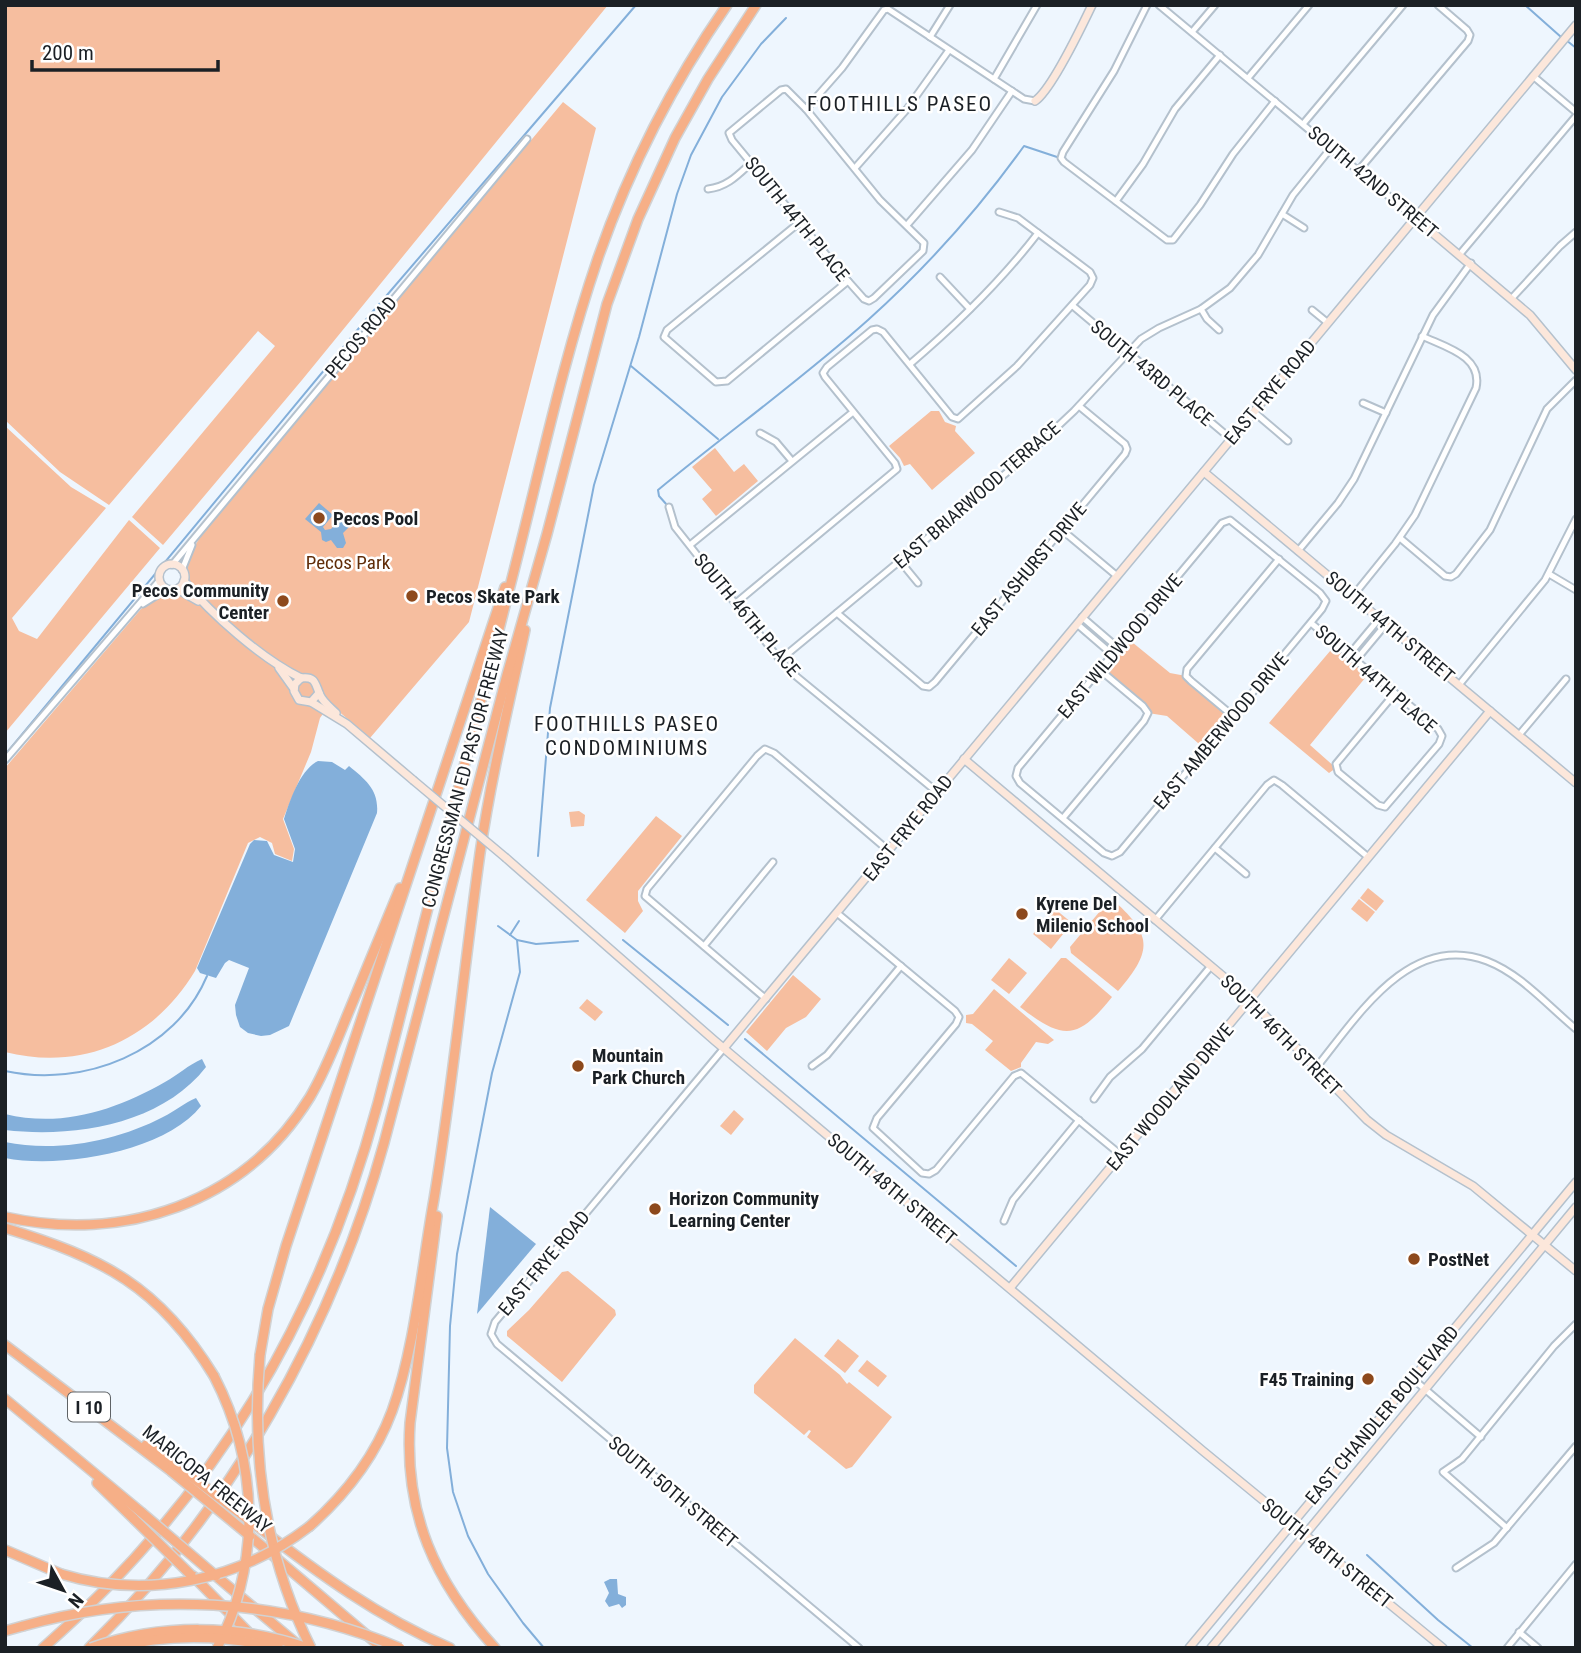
<svg xmlns="http://www.w3.org/2000/svg" width="1581" height="1653" viewBox="0 0 1581 1653" font-family="'Roboto Condensed',sans-serif">
  <style>
    .green { fill: #f6be9f }
    .water { fill: #83afda }
    .lines { fill: none; stroke-linecap: round; stroke-linejoin: round }
    .stream { stroke: #83afda; stroke-width: 2 }
    .street-casing { stroke: #b4c1cd; stroke-width: 9 }
    .secondary-casing { stroke: #b4c1cd; stroke-width: 10 }
    .highway-casing { stroke: #d1d2d3; stroke-width: 12 }
    .street { stroke: #fff; stroke-width: 5 }
    .secondary { stroke: #fce7db; stroke-width: 7 }
    .highway { stroke: #f6af87; stroke-width: 9 }
    .secondary-bridge-casing { stroke: #b4c1cd; stroke-width: 10; stroke-linecap: butt }
    .highway-bridge-casing { stroke: #d1d2d3; stroke-width: 12; stroke-linecap: butt }
    .secondary-bridge { stroke: #fce7db; stroke-width: 7 }
    .highway-bridge { stroke: #f6af87; stroke-width: 9 }
    .poi-dot { fill: #8d491c; stroke: #fff; stroke-width: 2.5 }
    .labels { text-anchor: middle; dominant-baseline: central; stroke-width: 5; stroke-linejoin: round; paint-order: stroke }
    .shield { fill: #fff; stroke: #5f6366; stroke-width: 2 }
    .shield-label { font-size: 18px; font-weight: bold; fill: #1b2025 }
    .street-label { font-size: 19px; fill: #1b2025; stroke: #fff }
    .poi-label { font-size: 19px; font-weight: bold; fill: #1b2025; stroke: #fff; text-anchor: start }
    .park-label { font-size: 19px; fill: #602d09; stroke: #fff }
    .neighbourhood-label { font-size: 21px; letter-spacing: 2px; fill: #1b2025; stroke: #fff }
  </style>
  <rect width="100%" height="100%" fill="#eef6fe"/>
  <g class="green">
    <polygon points="5,5 608,5 302,380 163,545 132,517 275,346 258,331 109,505 60,472 5,420"/>
    <path d="M563,102L596,128L469,622L370,738L330,704L320,718L311,752L283,819L294,849L292,861L275,854L272,843L260,837L248,843L195,971C154,1039 84,1072 5,1052V768L141,609L165,593H171L187,574C182,551 223,509 238,490Z"/>
    <polygon points="931,411 939,411 945,422 956,426 955,431 975,453 932,490 910,464 904,466 900,458 889,446"/>
    <polygon points="5,426 71,487 106,508 12,618 19,631 37,639 129,520 160,548 5,733"/>
    <polygon points="715,448 734,472 744,464 758,481 716,516 702,499 712,490 692,467"/>
    <polygon points="1127,638 1170,673 1186,676 1233,716 1206,750 1167,716 1148,713 1100,670"/>
    <polygon points="1336,644 1370,672 1310,745 1336,768 1329,773 1269,723"/>
    <polygon points="579,811 585,815 584,826 571,827 569,812"/>
    <polygon points="656,816 682,836 638,891 638,901 643,911 625,933 586,900"/>
    <polygon points="1368,888 1384,901 1376,911 1360,898"/>
    <path d="M1111,898C1152,935 1154,949 1118,991L1071,953L1070,947Z"/>
    <polygon points="1359,899 1375,912 1367,922 1351,909"/>
    <polygon points="1055,909 1072,923 1051,949 1033,934"/>
    <polygon points="1009,958 1027,973 1009,994 991,980"/>
    <path d="M1061,958H1066L1112,997C1077,1041 1063,1040 1020,1007Z"/>
    <polygon points="793,975 821,999 806,1017 786,1028 767,1051 746,1032"/>
    <polygon points="994,989 1054,1040 1048,1044 1036,1042 1021,1063 1021,1067 1011,1071 985,1050 993,1041 972,1024 966,1023 966,1015 973,1014"/>
    <polygon points="587,999 603,1012 595,1021 579,1008"/>
    <polygon points="734,1110 744,1119 731,1135 720,1126"/>
    <polygon points="568,1271 615,1310 616,1315 562,1382 507,1336 507,1331 529,1310 562,1272"/>
    <polygon points="795,1338 840,1375 847,1384 849,1382 892,1417 852,1467 846,1469 807,1437 811,1431 809,1430 804,1435 754,1393 754,1385"/>
    <polygon points="838,1339 859,1356 845,1373 824,1356"/>
    <polygon points="867,1360 887,1376 878,1387 858,1371"/>
  </g>
  <g class="water">
    <polygon points="319,503 333,515 323,527 325,530 331,529 341,518 346,518 350,522 350,526 343,533 346,543 343,548 337,548 331,540 326,542 322,540 321,532 305,519"/>
    <path d="M318,761L332,762L345,770L349,766C366,780 379,790 377,813L289,1026L270,1035L261,1036L248,1033L240,1027L236,1015L235,1005L249,968L229,960L225,963L216,978L200,973L197,968L250,844L254,840L267,841L274,855L293,862L295,849L284,819C290,800 300,770 318,761Z"/>
    <path d="M202,1059L206,1067C161,1125 73,1138 5,1130V1114C62,1128 116,1110 165,1082C178,1075 188,1065 202,1059Z"/>
    <path d="M196,1098L201,1106C165,1152 60,1169 5,1158V1142C57,1153 117,1141 163,1117C175,1111 184,1103 196,1098Z"/>
    <polygon points="490,1207 536,1244 477,1314"/>
    <polygon points="610,1579 617,1579 618,1594 626,1597 626,1605 622,1608 619,1604 609,1607 605,1601 609,1593 604,1582"/>
  </g>
  <g class="lines">
    <g class="stream">
      <polyline points="1525,5 1561,37"/>
      <polyline points="1566,40 1576,48"/>
      <polyline points="631,366 718,439"/>
      <path d="M667,505L659,496L658,490C727,433 801,380 868,320C927,267 978,210 1024,146L1060,158"/>
      <polyline points="5,755 369,316 636,5"/>
      <polyline points="538,856 550,708 594,485 639,337 677,194 691,155 722,97 761,44 786,18"/>
      <polyline points="498,926 517,940 520,972 492,1073 457,1254 450,1326 447,1448 453,1492 468,1536 488,1574 523,1623 544,1648"/>
      <polyline points="510,935 519,921"/>
      <polyline points="517,940 536,944 578,941"/>
      <polyline points="623,940 728,1025"/>
      <polyline points="745,1039 1016,1266"/>
      <path d="M5,1071C84,1088 175,1052 207,976"/>
      <polyline points="1367,1555 1438,1620 1473,1648"/>
    </g>
    <g class="street-casing">
      <g id="street">
        <polyline points="1147,5 1114,71 1063,152 1061,158 1064,162 1167,240 1173,240 1200,205 1233,154 1275,101"/>
        <polyline points="1159,5 1415,218"/>
        <polyline points="1192,32 1215,5"/>
        <polyline points="930,37 950,5"/>
        <polyline points="1533,76 1576,112"/>
        <polyline points="1248,78 1309,5"/>
        <polyline points="994,79 1037,5"/>
        <polygon points="786,89 806,109 880,200 924,243 923,251 874,298 869,301 864,299 848,281 732,140 729,133 781,90"/>
        <polyline points="806,109 842,68 884,10 888,9 1024,99 1035,101"/>
        <polyline points="1303,124 1403,5"/>
        <polyline points="855,168 907,109 949,50"/>
        <polyline points="1358,171 1468,41 1470,35 1467,30 1438,5"/>
        <path d="M708,189C727,187 738,175 751,163"/>
        <polyline points="1116,201 1143,164 1175,109 1220,55"/>
        <polyline points="1282,214 1304,228"/>
        <polyline points="800,222 667,330 664,337 716,382 727,381 848,281"/>
        <polyline points="907,225 972,150 1012,91"/>
        <polyline points="1460,254 1576,116"/>
        <polyline points="940,277 970,309"/>
        <polyline points="1512,298 1560,246 1576,232"/>
        <polyline points="1073,306 1231,439"/>
        <polyline points="1201,309 1207,319 1219,330"/>
        <polyline points="1312,310 1328,323"/>
        <path d="M910,364C956,325 1001,281 1038,233"/>
        <polyline points="1363,403 1386,413"/>
        <polyline points="1254,412 1288,441"/>
        <polyline points="760,433 776,442 792,461"/>
        <polyline points="669,507 675,527 780,660 797,677 937,792"/>
        <polygon points="1230,520 1320,593 1326,601 1322,609 1120,852 1112,856 1104,853 1020,783 1016,776 1018,768 1222,523"/>
        <polyline points="1062,530 1117,576"/>
        <polyline points="1400,538 1445,576 1451,577 1456,574 1490,530 1547,409 1576,380"/>
        <polyline points="690,545 853,412"/>
        <polyline points="1298,551 1338,503 1354,479 1433,315 1471,263"/>
        <polyline points="900,561 918,583"/>
        <polyline points="172,565 527,139"/>
        <polyline points="182,570 192,545"/>
        <polyline points="1549,574 1576,590"/>
        <path d="M1353,596L1395,544L1415,515L1476,388C1483,356 1445,347 1422,336"/>
        <polyline points="736,603 897,469 895,463 825,377 823,373 827,367 872,330 877,329 883,332 952,417 958,419 1017,366 1090,285 1093,278 1090,272 1018,218 999,212"/>
        <polyline points="143,604 167,589"/>
        <polyline points="837,613 923,686 929,687 935,682 1125,454 1127,449 1125,444 1079,406"/>
        <polyline points="1082,617 1118,648"/>
        <polyline points="1311,623 1438,729 1442,736 1439,744 1385,807 1378,805 1338,772 1336,764 1395,693"/>
        <polyline points="1077,624 1113,655"/>
        <polyline points="1349,655 1379,619"/>
        <polyline points="780,660 1023,459 1074,411 1141,339 1159,328 1201,309 1230,288 1258,255 1293,195 1331,148"/>
        <polyline points="1356,660 1386,624"/>
        <polyline points="1459,685 1545,580 1576,519"/>
        <polyline points="1233,716 1191,681 1186,676 1187,669 1279,559"/>
        <polyline points="1519,735 1566,679"/>
        <polyline points="5,760 159,581"/>
        <polyline points="1063,818 1144,721 1148,713 1143,706 1100,670"/>
        <polyline points="1215,848 1246,874"/>
        <polyline points="837,913 955,1011 959,1017 956,1024 877,1118 873,1128 922,1173 929,1174 936,1170 1014,1076 1021,1073 1121,1155"/>
        <polyline points="1155,920 1267,785 1274,780 1282,785 1368,857"/>
        <polyline points="704,946 773,862"/>
        <polyline points="766,999 645,896 647,889 757,756 765,749 774,753 889,851"/>
        <polyline points="724,1048 495,1322 491,1334 497,1344 859,1648"/>
        <polyline points="812,1066 827,1055 901,966"/>
        <path d="M1315,1069C1356,1019 1409,931 1487,961C1521,974 1548,1006 1576,1029"/>
        <polyline points="1094,1099 1110,1077 1142,1049 1211,966"/>
        <polyline points="1004,1221 1013,1200 1079,1120"/>
        <polyline points="1412,1378 1481,1437"/>
        <polyline points="1507,1528 1443,1472 1462,1459 1554,1346 1576,1324"/>
        <polyline points="1456,1568 1494,1543 1576,1446"/>
        <polyline points="1519,1632 1538,1648"/>
        <polyline points="1507,1648 1576,1564"/>
      </g>
    </g>
    <g class="secondary-casing">
      <g id="secondary">
        <path d="M1035,101C1051,90 1082,26 1092,5"/>
        <polyline points="1415,218 1530,315 1576,370"/>
        <polyline points="1204,472 1576,783"/>
        <circle cx="172" cy="577" r="13"/>
        <path d="M184,581C212,615 262,659 301,678"/>
        <polyline points="177,589 198,601"/>
        <polyline points="279,668 294,689"/>
        <path d="M301,678C316,676 315,684 320,695C323,702 331,708 336,713"/>
        <polyline points="301,678 295,684 294,691 299,700 311,702 319,693"/>
        <polyline points="311,702 347,724 413,780"/>
        <polyline points="964,759 1243,993 1367,1120 1386,1135 1473,1186 1576,1271"/>
        <polyline points="506,858 715,1041 1203,1451 1443,1648"/>
        <polyline points="724,1048 1576,25"/>
        <polyline points="1010,1288 1490,711"/>
        <polyline points="1189,1648 1576,1182"/>
        <polyline points="1211,1648 1576,1207"/>
      </g>
    </g>
    <g class="highway-casing">
      <g id="highway">
        <path d="M437,1216L410,1423C404,1514 435,1582 495,1648"/>
        <path d="M5,1217C124,1243 244,1204 310,1097C326,1070 337,1040 349,1011C366,970 383,929 400,888"/>
        <path d="M5,1228C103,1258 159,1286 214,1376"/>
        <polyline points="5,1345 171,1471"/>
        <polyline points="260,1355 268,1309 286,1246 505,587"/>
        <polyline points="5,1399 141,1512"/>
        <polyline points="146,1445 176,1465"/>
        <polyline points="97,1483 134,1519"/>
        <path d="M257,1526C318,1573 378,1617 450,1648"/>
        <path d="M310,1526C346,1494 375,1457 392,1411C415,1348 422,1265 434,1199C453,1084 464,968 480,853C491,777 509,704 525,630"/>
        <polyline points="250,1536 382,1648"/>
        <polyline points="5,1550 61,1574"/>
        <polyline points="193,1576 254,1638"/>
        <polyline points="216,1576 297,1644"/>
        <polyline points="5,1631 23,1626"/>
        <path d="M43,1648C214,1498 319,1321 378,1103C421,931 466,761 509,590C538,479 561,366 598,258C629,169 673,83 727,5"/>
        <path d="M89,1648C231,1509 331,1333 384,1143L507,675L547,534L607,304L638,219L675,138L708,79L756,5"/>
      </g>
    </g>
    <use href="#street" class="street"/>
    <use href="#secondary" class="secondary"/>
    <use href="#highway" class="highway"/>
    <g class="secondary-bridge-casing">
      <polyline id="secondary-bridge" points="413,780 506,858"/>
    </g>
    <g class="highway-bridge-casing">
      <g id="highway-bridge">
        <path d="M260,1355C251,1457 265,1556 311,1648"/>
        <path d="M214,1376C258,1461 262,1562 217,1648"/>
        <polyline points="176,1465 257,1526"/>
        <polyline points="171,1471 250,1536"/>
        <polyline points="141,1512 216,1576"/>
        <polyline points="134,1519 191,1575"/>
        <path d="M61,1574C147,1600 239,1581 310,1526"/>
        <path d="M23,1626C147,1591 281,1598 400,1648"/>
        <path d="M91,1648C161,1623 237,1624 308,1648"/>
        <path d="M114,1648C169,1633 224,1635 279,1648"/>
      </g>
    </g>
    <use href="#secondary-bridge" class="secondary-bridge"/>
    <use href="#highway-bridge" class="highway-bridge"/>
  </g>
  <g class="poi-dot">
    <circle cx="319" cy="518" r="7"/>
    <circle cx="412" cy="596" r="7"/>
    <circle cx="283" cy="601" r="7"/>
    <circle cx="1022" cy="914" r="7"/>
    <circle cx="578" cy="1066" r="7"/>
    <circle cx="655" cy="1209" r="7"/>
    <circle cx="1414" cy="1259" r="7"/>
    <circle cx="1368" cy="1379" r="7"/>
  </g>
  <g class="labels">
    <rect class="shield" x="68" y="1392.5" width="42" height="29" rx="5"/>
    <g class="shield-label">
      <text x="89" y="1407">I 10</text>
    </g>
    <g class="street-label">
      <text transform="translate(1373 182) rotate(40)">SOUTH 42ND STREET</text>
      <text transform="translate(797 219) rotate(51)">SOUTH 44TH PLACE</text>
      <text transform="translate(361 337) rotate(-50)">PECOS ROAD</text>
      <text transform="translate(1152 373) rotate(40)">SOUTH 43RD PLACE</text>
      <text transform="translate(1270 392) rotate(-50)">EAST FRYE ROAD</text>
      <text transform="translate(977 495) rotate(-41)">EAST BRIARWOOD TERRACE</text>
      <text transform="translate(1029 569) rotate(-50)">EAST ASHURST DRIVE</text>
      <text transform="translate(747 615) rotate(50)">SOUTH 46TH PLACE</text>
      <text transform="translate(1390 627) rotate(40)">SOUTH 44TH STREET</text>
      <text transform="translate(1120 646) rotate(-50)">EAST WILDWOOD DRIVE</text>
      <text transform="translate(1376 679) rotate(41)">SOUTH 44TH PLACE</text>
      <text transform="translate(1221 731) rotate(-50)">EAST AMBERWOOD DRIVE</text>
      <text transform="translate(465 768) rotate(-75)">CONGRESSMAN ED PASTOR FREEWAY</text>
      <text transform="translate(908 828) rotate(-51)">EAST FRYE ROAD</text>
      <text transform="translate(1281 1035) rotate(45)">SOUTH 46TH STREET</text>
      <text transform="translate(1170 1097) rotate(-50)">EAST WOODLAND DRIVE</text>
      <text transform="translate(892 1189) rotate(40)">SOUTH 48TH STREET</text>
      <text transform="translate(544 1263) rotate(-50)">EAST FRYE ROAD</text>
      <text transform="translate(1382 1415) rotate(-50)">EAST CHANDLER BOULEVARD</text>
      <text transform="translate(207 1479) rotate(39)">MARICOPA FREEWAY</text>
      <text transform="translate(673 1492) rotate(40)">SOUTH 50TH STREET</text>
      <text transform="translate(1327 1553) rotate(39)">SOUTH 48TH STREET</text>
    </g>
    <g class="poi-label">
      <text x="333" y="518">Pecos Pool</text>
      <text x="269" y="590" text-anchor="end">Pecos Community<tspan x="269" dy="22">Center</tspan></text>
      <text x="426" y="596">Pecos Skate Park</text>
      <text x="1036" y="903">Kyrene Del<tspan x="1036" dy="22">Milenio School</tspan></text>
      <text x="592" y="1055">Mountain<tspan x="592" dy="22">Park Church</tspan></text>
      <text x="669" y="1198">Horizon Community<tspan x="669" dy="22">Learning Center</tspan></text>
      <text x="1428" y="1259">PostNet</text>
      <text x="1354" y="1379" text-anchor="end">F45 Training</text>
    </g>
    <g class="park-label">
      <text x="348" y="562">Pecos Park</text>
    </g>
    <g class="neighbourhood-label">
      <text x="900" y="104">FOOTHILLS PASEO</text>
      <text x="627" y="724">FOOTHILLS PASEO<tspan x="627" dy="24">CONDOMINIUMS</tspan></text>
    </g>
  </g>
  <rect width="1581" height="1653" fill="none" stroke="#1b2025" stroke-width="14"/>
  <g transform="translate(63 1590) rotate(130)" stroke="#ffffff" stroke-width="5" paint-order="stroke">
  <path d="M0-5L12 26L0 18L-12 26Z" fill="#1b2025"/>
  <text y="-10" font-size="19" font-weight="bold" text-anchor="middle" fill="#1b2025">N</text>
  </g>
  <path d="M32 60v10h186v-10" fill="none" stroke="#1b2025" stroke-width="3.5"/>
  <text x="42" y="60" font-size="21" fill="#1b2025" stroke="#ffffff" stroke-width="5" paint-order="stroke">200 m</text>
</svg>
